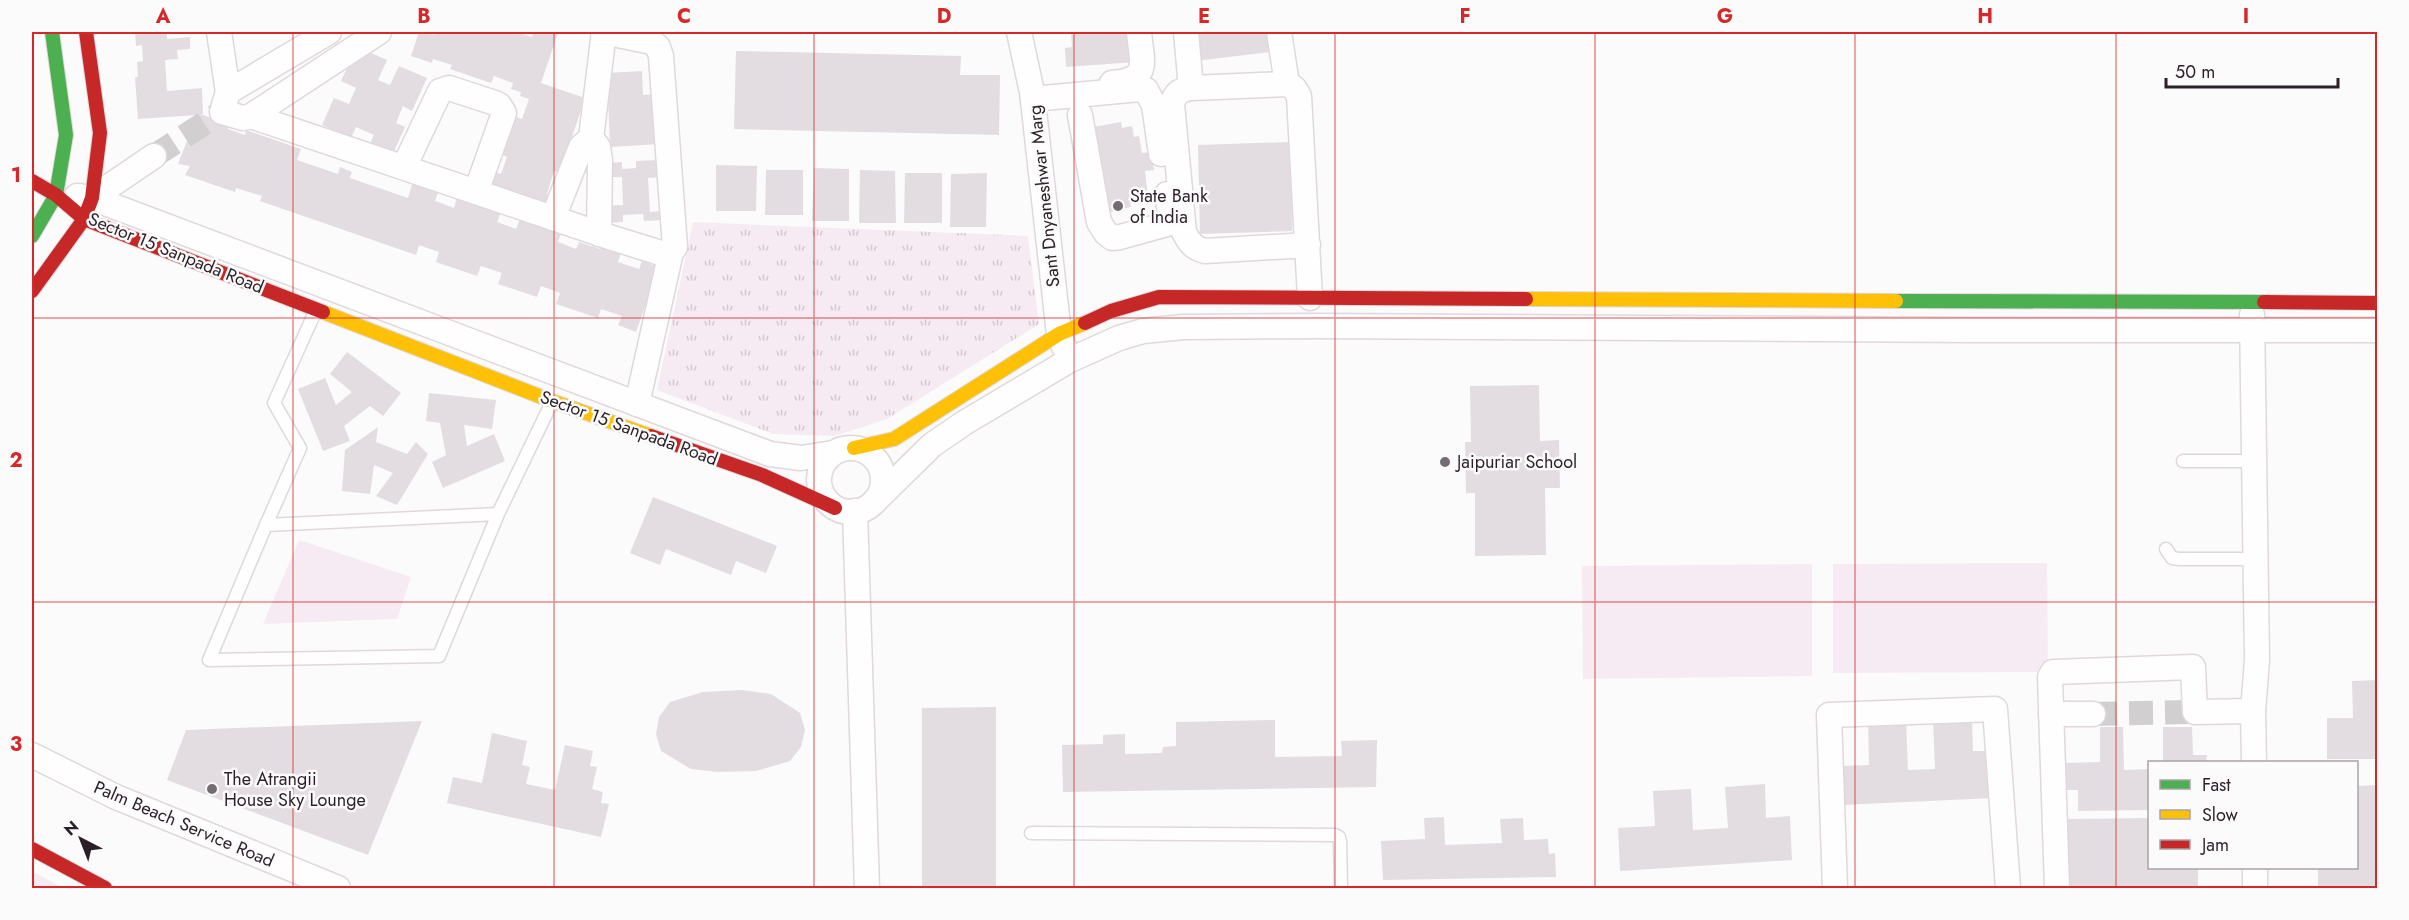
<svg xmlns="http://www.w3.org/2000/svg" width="2409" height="920" viewBox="0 0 2409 920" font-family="Jost,sans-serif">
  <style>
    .green { fill: #f7ebf3 }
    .park { fill: url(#park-tufts) }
    .building { fill: #e3dde1 }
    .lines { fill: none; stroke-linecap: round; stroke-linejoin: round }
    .street-tunnel { stroke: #d2cfd1; stroke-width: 24; stroke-dasharray: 24 12; stroke-linecap: butt }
    .lane-casing { stroke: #e0d8dc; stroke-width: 15 }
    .street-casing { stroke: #e0d8dc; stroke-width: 27 }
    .fast-casing { stroke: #e0d8dc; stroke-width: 16 }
    .slow-casing { stroke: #e0d8dc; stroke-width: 16 }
    .jam-casing { stroke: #e0d8dc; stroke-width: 16 }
    .lane { stroke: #fefefe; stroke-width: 12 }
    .street { stroke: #fefefe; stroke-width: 24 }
    .fast { stroke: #4caf50; stroke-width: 14 }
    .slow { stroke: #ffc107; stroke-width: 14 }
    .jam { stroke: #c62828; stroke-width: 14 }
    .grid { fill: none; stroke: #d62828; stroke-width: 1.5; stroke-opacity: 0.55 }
    .poi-dot { fill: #746c72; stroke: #fbfbfb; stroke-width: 2 }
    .labels { text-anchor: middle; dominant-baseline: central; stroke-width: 5; stroke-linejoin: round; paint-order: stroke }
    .street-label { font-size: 18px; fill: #2c1f28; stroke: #fbfbfb }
    .poi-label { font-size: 18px; fill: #2c1f28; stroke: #fbfbfb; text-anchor: start }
    .neatline { fill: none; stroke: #d62828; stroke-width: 2 }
    .grid-label { font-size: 20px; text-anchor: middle; font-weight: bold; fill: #d62828 }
  </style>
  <defs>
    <pattern id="park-tufts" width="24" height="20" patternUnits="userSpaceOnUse" patternTransform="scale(1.5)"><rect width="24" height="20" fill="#f7ebf3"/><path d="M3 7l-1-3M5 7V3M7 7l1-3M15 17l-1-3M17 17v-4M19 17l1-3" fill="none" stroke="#d4c9d0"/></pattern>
  </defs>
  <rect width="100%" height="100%" fill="#fbfbfb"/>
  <g class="green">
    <polygon points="299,540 411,577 397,619 263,624"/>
    <polygon points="2047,563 2048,672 1833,673 1833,564"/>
    <polygon points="1812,564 1812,676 1583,679 1582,566"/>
    <polygon points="32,871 63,888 32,888"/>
  </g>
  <polygon class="park" points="693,222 1028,236 1039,324 887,419 835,436 773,434 657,390"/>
  <g class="building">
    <polygon points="135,32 167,32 167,39 190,37 190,49 177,50 178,59 165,60 167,91 202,88 203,114 200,114 229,124 228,129 245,135 246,130 301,149 297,160 338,174 340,167 352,172 350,178 408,198 413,182 439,190 435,201 454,208 457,197 501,212 497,222 516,229 520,219 561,233 558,242 576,249 579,242 600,249 601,247 621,253 618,262 639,269 642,261 659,267 636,332 618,325 622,316 601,309 598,318 556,304 560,293 541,286 537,297 498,284 502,273 481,266 477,276 436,262 439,252 419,245 416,255 260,201 262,196 236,188 235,192 185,175 190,166 178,164 197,115 138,119 135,77 138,77 137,62 143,61 142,45 136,46"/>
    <polygon points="419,32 435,35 436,32 515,32 532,37 533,32 558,33 541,83 585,98 560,173 554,171 547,194 552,196 546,213 518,203 522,193 512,190 509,200 488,193 495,172 501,174 507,157 501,154 504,144 506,145 516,117 522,119 529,99 520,96 521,92 511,89 513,83 494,76 491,83 450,69 452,65 433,59 432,63 411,56"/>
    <polygon points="1071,32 1134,32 1136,62 1066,67 1065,48 1072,47"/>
    <polygon points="1194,32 1276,32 1278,51 1196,61"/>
    <polygon points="357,47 387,60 378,80 390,85 399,66 427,78 412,111 403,106 396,123 405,127 392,156 369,146 374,135 356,127 351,138 322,125 334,98 349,104 356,88 341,81"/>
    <polygon points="736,51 961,56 960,75 1000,75 999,135 734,129"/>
    <polygon points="642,71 643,95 659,94 661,144 610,147 607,73"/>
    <polygon points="1121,122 1122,128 1132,126 1134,137 1139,136 1142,153 1151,152 1154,170 1145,171 1148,198 1130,201 1131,207 1105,213 1088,128"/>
    <polygon points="1291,142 1292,231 1200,234 1198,145"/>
    <polygon points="659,160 660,177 648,178 650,212 661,211 662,220 644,221 643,214 623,215 623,222 608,223 607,206 623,205 622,177 608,177 607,163 622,162 622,169 636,168 636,161"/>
    <polygon points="716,165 757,166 756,211 716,211"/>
    <polygon points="814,168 849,169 849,221 812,221"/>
    <polygon points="766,170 803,170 803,215 765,215"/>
    <polygon points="860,170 895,171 896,223 859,223"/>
    <polygon points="905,173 942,173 942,223 904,223"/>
    <polygon points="987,173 986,227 950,227 951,174"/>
    <polygon points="347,352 401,393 383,416 370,406 344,426 350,441 323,451 298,389 325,378 336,405 352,392 330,374"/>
    <polygon points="1539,385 1540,441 1559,440 1560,488 1545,488 1546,555 1475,556 1475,493 1466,493 1465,442 1471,442 1470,386"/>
    <polygon points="429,393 496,400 492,429 464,425 467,446 494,434 505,461 443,488 432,462 446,455 440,423 426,421"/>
    <polygon points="378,427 376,442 407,454 416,442 428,454 397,505 376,496 393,473 374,465 370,494 342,491 345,450"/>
    <polygon points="653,497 777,546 766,573 736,561 731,575 666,549 660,565 630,553"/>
    <polygon points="2378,680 2378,759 2327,759 2327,718 2353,718 2352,681"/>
    <polygon points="742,690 771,694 800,713 805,730 801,747 790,761 756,771 717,772 691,769 661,751 656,734 659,717 670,702 703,692"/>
    <polygon points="996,707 996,888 922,888 922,708"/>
    <polygon points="1972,718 1973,751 1992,751 1993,798 1842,805 1840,766 1869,765 1868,720 1906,719 1908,770 1935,769 1933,720"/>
    <polygon points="1275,720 1275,757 1342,756 1341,741 1377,740 1376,787 1063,792 1062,745 1103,744 1103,735 1125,734 1125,754 1162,753 1163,747 1176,746 1176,722"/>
    <polygon points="422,721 368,855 167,780 186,730"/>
    <polygon points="2100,727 2123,727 2124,770 2150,769 2150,810 2078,811 2078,790 2064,790 2064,763 2100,762"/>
    <polygon points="2163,727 2192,727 2193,755 2207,755 2206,762 2163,762"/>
    <polygon points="492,733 527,741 522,765 530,767 526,784 555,790 565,745 593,751 590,766 597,767 592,789 603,792 601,803 609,804 601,837 447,803 453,777 482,783"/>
    <polygon points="1765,784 1766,818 1790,816 1792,860 1620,871 1618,828 1655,826 1653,791 1691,789 1693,830 1728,828 1725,787"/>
    <polygon points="2378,785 2378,888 2318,888 2318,868 2356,868 2356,786"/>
    <polygon points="1444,817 1445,845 1502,843 1500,819 1523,818 1524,840 1548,839 1549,854 1555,853 1556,877 1383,880 1381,841 1425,839 1424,818"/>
    <polygon points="2150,818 2150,868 2198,868 2198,888 2068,888 2068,819"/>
  </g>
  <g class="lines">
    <g class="street-tunnel">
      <polyline points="154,156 222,112"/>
      <polyline points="2093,714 2195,712"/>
    </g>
    <g class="lane-casing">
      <g id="lane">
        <polyline points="2183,461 2253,461"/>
        <polyline points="498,514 266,525 209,660 439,656 498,514 552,402"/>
        <polyline points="266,525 300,448 274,403 316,310"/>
        <polyline points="2166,549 2172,558 2179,559 2256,559"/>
        <polyline points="1031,833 1335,835 1339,837 1340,842 1341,888"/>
      </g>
    </g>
    <g class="street-casing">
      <g id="street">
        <polyline points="219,32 228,92"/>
        <polyline points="329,32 228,92 222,112 243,118 251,116 379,32"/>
        <polyline points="1019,32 1032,92 1059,334 1064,347"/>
        <polyline points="1186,32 1191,88"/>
        <polyline points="1279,32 1287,84"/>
        <path d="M1112,83C1151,79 1142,64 1139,32"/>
        <polyline points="1033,99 1140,89 1146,90 1154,105 1161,154"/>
        <polyline points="1080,115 1099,222 1106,233 1112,238 1120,237 1167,224 1171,220 1167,194"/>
        <polyline points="251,116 609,237 664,254 671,252 675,247 661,56 658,47 652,42 603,32"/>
        <polyline points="591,138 604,32"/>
        <polyline points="404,167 440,91 449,88 495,103 499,105 504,113 476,192"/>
        <polyline points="77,196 92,198 770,454 801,458 833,453"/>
        <polyline points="92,198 154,156"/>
        <polyline points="553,218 581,147 591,138 598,147 600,160 599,234"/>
        <path d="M1308,245L1205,251C1193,248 1189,242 1184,232L1172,104C1175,93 1180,90 1191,88L1287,84L1294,88L1299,96L1310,298"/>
        <polyline points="2252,315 2257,660 2253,711 2254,762"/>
        <polyline points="637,404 671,252"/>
        <circle cx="851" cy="480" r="32"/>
        <polyline points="873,503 932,445 964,423 1070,360 1119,338 1143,331 1184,327 1319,326 1971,330 2378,330"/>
        <polyline points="855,511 867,888"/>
        <polyline points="2051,714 2093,714"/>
        <polyline points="32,755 116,797 338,888"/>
        <polyline points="2255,868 2255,888"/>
        <polyline points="1835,888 1829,715 1995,709 2008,888"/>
        <polyline points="2057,888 2050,677 2053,672 2193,667 2195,712 2253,711"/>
      </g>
    </g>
    <g class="fast-casing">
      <g id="fast">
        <polyline points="32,236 56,195 66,135 52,32"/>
        <polyline points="1896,301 2264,302"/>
      </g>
    </g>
    <g class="slow-casing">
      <g id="slow">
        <polyline points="1526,299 1896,301"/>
        <polyline points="323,312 552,401 651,436"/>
        <polyline points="854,448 894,439 1059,334 1085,323"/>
      </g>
    </g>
    <g class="jam-casing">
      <g id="jam">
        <polyline points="32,181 56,195 84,219 323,312"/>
        <polyline points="32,291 84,219 92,198 100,133 86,32"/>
        <polyline points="2264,302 2378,303"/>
        <polyline points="1085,323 1111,311 1159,297 1526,299"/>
        <polyline points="651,436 762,475 835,508"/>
        <polyline points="32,849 105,888"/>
      </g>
    </g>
    <use href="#lane" class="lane"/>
    <use href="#street" class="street"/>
    <use href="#fast" class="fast"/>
    <use href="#slow" class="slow"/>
    <use href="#jam" class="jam"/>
  </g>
  <path class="grid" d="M293,32V888M554,32V888M814,32V888M1074,32V888M1335,32V888M1595,32V888M1855,32V888M2116,32V888M32,318H2378M32,602H2378"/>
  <g class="poi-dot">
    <circle cx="1118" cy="206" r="6"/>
    <circle cx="1445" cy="462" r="6"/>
    <circle cx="212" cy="789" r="6"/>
  </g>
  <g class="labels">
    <g class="street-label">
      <text transform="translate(1044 196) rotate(-96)">Sant Dnyaneshwar Marg</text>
      <text transform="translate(176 253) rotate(22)">Sector 15 Sanpada Road</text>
      <text transform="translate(629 428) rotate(20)">Sector 15 Sanpada Road</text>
      <text transform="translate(184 824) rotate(23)">Palm Beach Service Road</text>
    </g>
    <g class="poi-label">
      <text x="1130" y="196">State Bank<tspan x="1130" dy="21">of India</tspan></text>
      <text x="1457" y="462">Jaipuriar School</text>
      <text x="224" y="779">The Atrangii<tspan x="224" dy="21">House Sky Lounge</tspan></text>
    </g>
  </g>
  <rect width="2409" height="920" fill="none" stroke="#fbfbfb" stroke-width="66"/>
  <rect x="2148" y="761" width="210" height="108" fill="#fbfbfb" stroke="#a8a3a7" stroke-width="1.5"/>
  <rect x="2160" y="780" width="30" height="9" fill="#4caf50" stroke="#a8a3a7" stroke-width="1.5"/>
  <text x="2202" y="791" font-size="18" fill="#2c1f28">Fast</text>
  <rect x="2160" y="810" width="30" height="9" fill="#ffc107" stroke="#a8a3a7" stroke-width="1.5"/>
  <text x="2202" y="821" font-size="18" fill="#2c1f28">Slow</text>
  <rect x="2160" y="840" width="30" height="9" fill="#c62828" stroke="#a8a3a7" stroke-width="1.5"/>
  <text x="2202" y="851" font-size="18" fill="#2c1f28">Jam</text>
  <g transform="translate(81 839) rotate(318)" stroke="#fbfbfb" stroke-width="4.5" paint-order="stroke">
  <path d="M0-4.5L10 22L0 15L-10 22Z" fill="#2c1f28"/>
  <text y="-9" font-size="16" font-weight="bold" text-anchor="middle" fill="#2c1f28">N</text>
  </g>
  <path d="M2166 78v9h172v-9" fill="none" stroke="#2c1f28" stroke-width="3"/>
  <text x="2175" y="78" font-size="18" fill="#2c1f28" stroke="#fbfbfb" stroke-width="4.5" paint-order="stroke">50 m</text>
  <rect x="33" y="33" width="2343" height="854" class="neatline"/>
  <g class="grid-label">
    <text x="163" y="23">A</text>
    <text x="424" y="23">B</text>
    <text x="684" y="23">C</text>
    <text x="944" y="23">D</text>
    <text x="1204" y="23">E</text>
    <text x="1465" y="23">F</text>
    <text x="1725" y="23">G</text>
    <text x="1985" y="23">H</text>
    <text x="2246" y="23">I</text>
    <text x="16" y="182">1</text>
    <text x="16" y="467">2</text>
    <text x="16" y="751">3</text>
  </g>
</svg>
